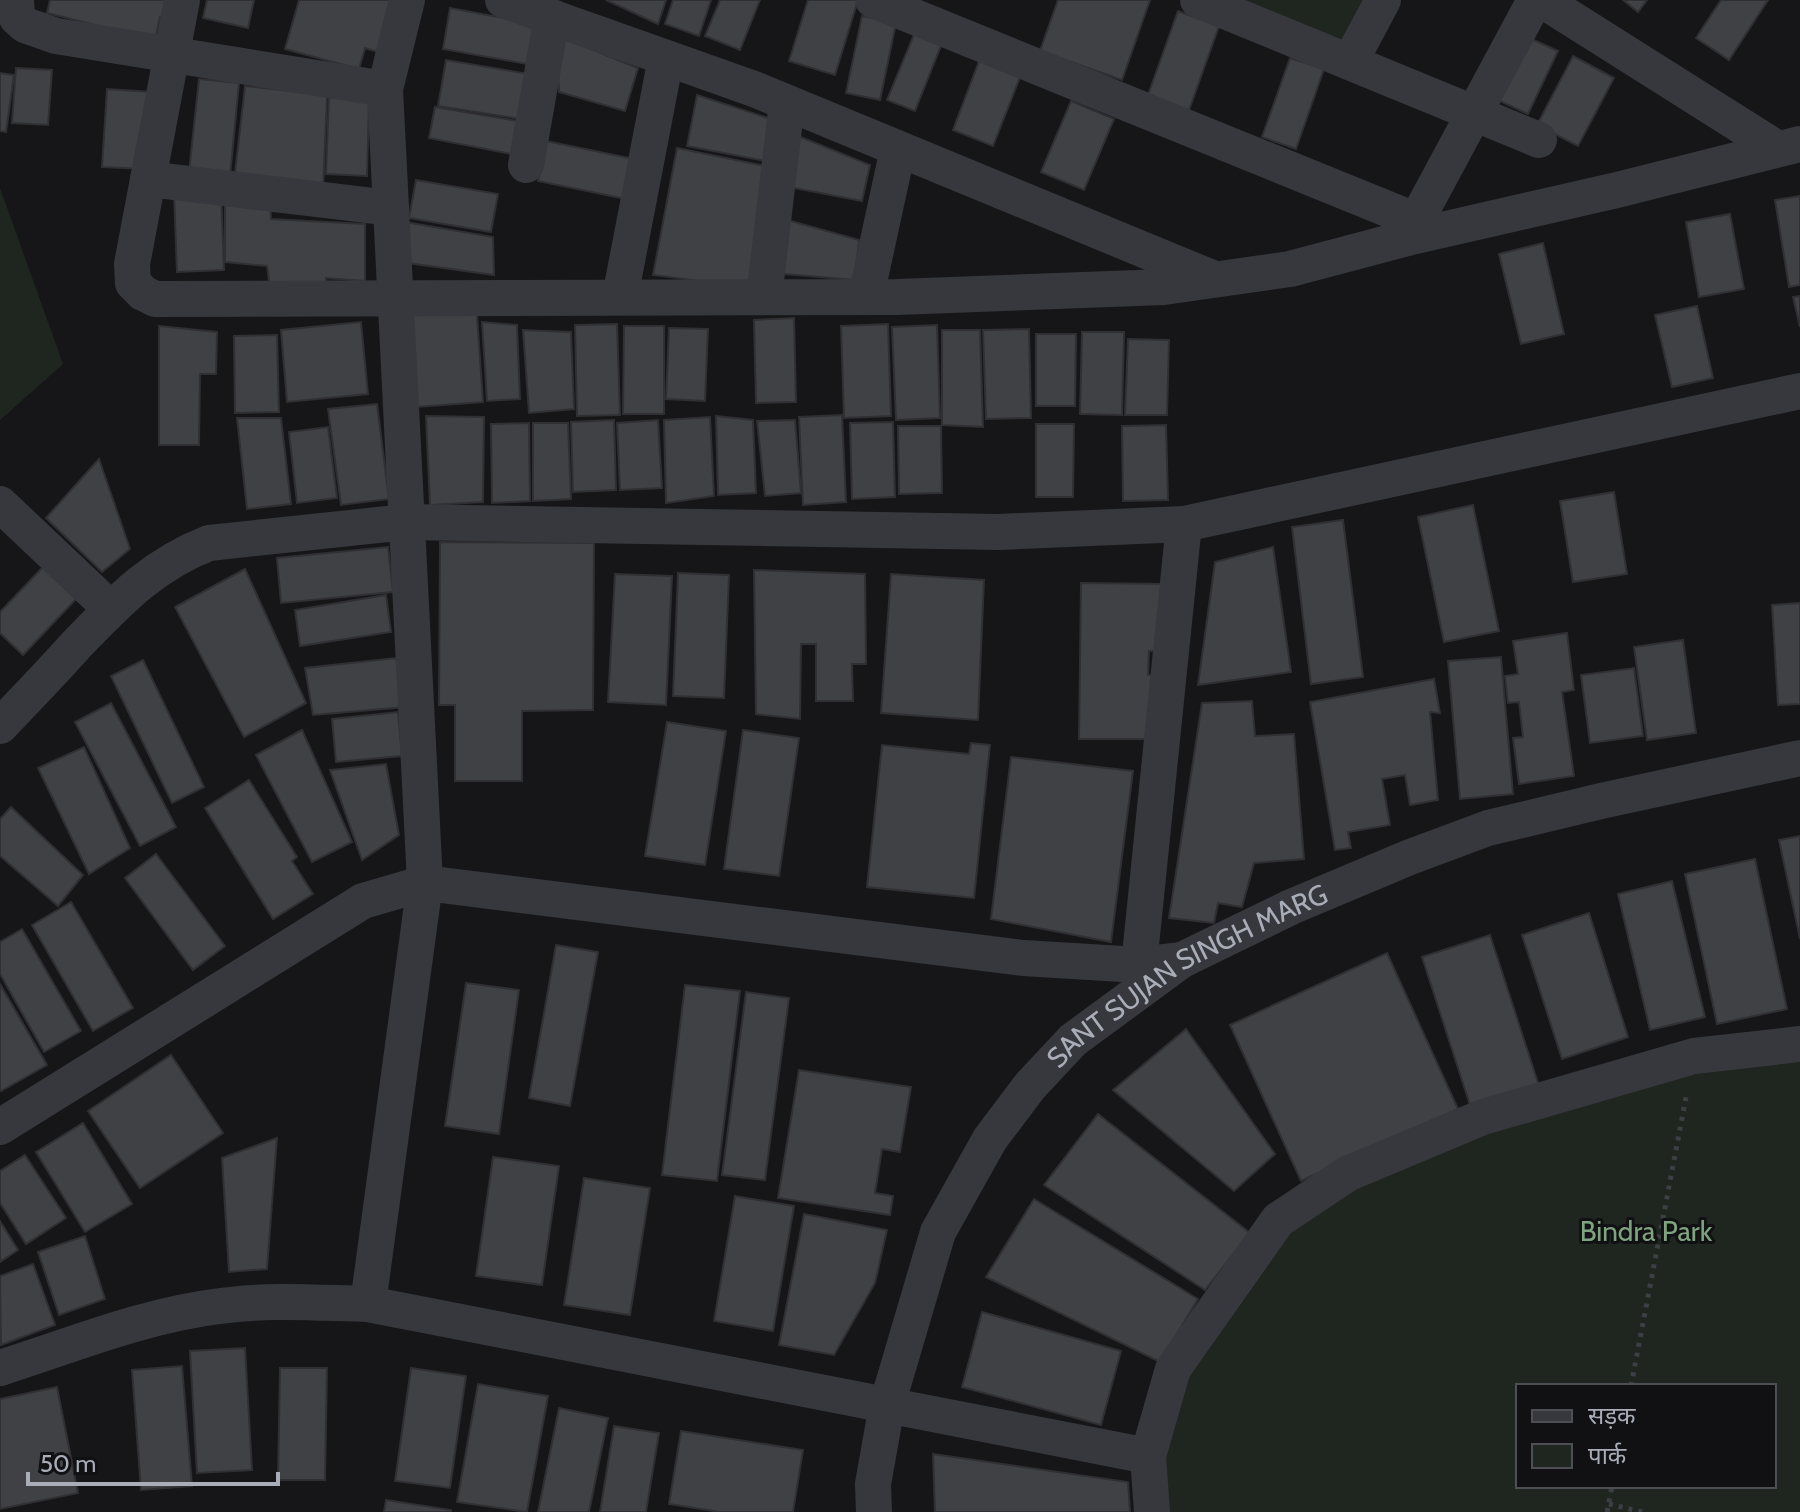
<svg xmlns="http://www.w3.org/2000/svg" width="1800" height="1512" viewBox="0 0 1800 1512" font-family="Cabin,'Noto Sans Devanagari',sans-serif">
  <style>
    .green { fill: #1e261f; fill-rule: evenodd }
    .building { fill: #404145; stroke: #303034; stroke-width: 2 }
    .lines { fill: none; stroke-linecap: round; stroke-linejoin: round }
    .path { stroke: #3d3f44; stroke-width: 5; stroke-dasharray: 4 6; stroke-linecap: butt }
    .street { stroke: #37383d; stroke-width: 36 }
    .labels { text-anchor: middle; dominant-baseline: central; stroke-width: 6; stroke-linejoin: round; paint-order: stroke }
    .street-label { font-size: 28px; fill: #a8adb8; stroke: #111113 }
    .park-label { font-size: 28px; fill: #7fa381; stroke: #111113 }
  </style>
  <rect width="100%" height="100%" fill="#161618"/>
  <g class="green">
    <polygon points="1198,0 1381,0 1350,62"/>
    <polygon points="0,188 63,364 0,420"/>
    <path d="M1800,1044V1512H1154L1173,1369L1278,1220L1347,1174ZM1518,1386H1774V1486H1518Z"/>
  </g>
  <g class="building">
    <polygon points="50,0 170,0 166,18 160,17 155,40 47,13"/>
    <polygon points="207,0 254,0 248,28 203,18"/>
    <polygon points="299,0 399,0 384,54 365,48 359,69 285,49"/>
    <polygon points="606,0 666,0 658,24"/>
    <polygon points="673,0 711,0 699,36 665,24"/>
    <polygon points="720,0 760,0 740,50 705,36"/>
    <polygon points="808,0 858,0 835,75 789,61"/>
    <polygon points="1058,0 1150,0 1122,80 1040,51"/>
    <polygon points="1623,0 1647,0 1638,12"/>
    <polygon points="1721,0 1768,0 1729,60 1696,38"/>
    <polygon points="450,8 541,25 533,65 443,49"/>
    <polygon points="1178,11 1219,26 1188,113 1147,98"/>
    <polygon points="862,16 896,23 880,100 846,93"/>
    <polygon points="915,32 942,43 915,111 887,100"/>
    <polygon points="556,35 638,68 625,111 559,92"/>
    <polygon points="1527,37 1558,51 1528,114 1498,100"/>
    <polygon points="981,56 1022,72 993,146 953,130"/>
    <polygon points="1573,56 1614,78 1578,146 1537,125"/>
    <polygon points="1290,58 1324,69 1296,149 1262,137"/>
    <polygon points="446,60 535,75 527,120 438,106"/>
    <polygon points="16,68 52,70 48,125 12,123"/>
    <polygon points="0,73 14,75 6,132 0,131"/>
    <polygon points="199,79 239,83 230,176 189,172"/>
    <polygon points="245,86 327,95 323,192 234,182"/>
    <polygon points="107,89 151,92 146,169 102,167"/>
    <polygon points="697,95 774,120 770,162 687,146"/>
    <polygon points="329,97 369,102 367,176 326,174"/>
    <polygon points="1071,101 1114,119 1084,190 1041,172"/>
    <polygon points="435,107 523,122 516,155 429,138"/>
    <polygon points="793,134 870,165 862,201 789,187"/>
    <polygon points="546,141 634,159 626,199 538,181"/>
    <polygon points="677,148 770,167 755,288 653,275"/>
    <polygon points="416,180 498,194 491,232 409,218"/>
    <polygon points="221,191 224,270 177,272 174,193"/>
    <polygon points="1800,196 1800,285 1789,287 1775,200"/>
    <polygon points="270,202 271,219 365,224 365,281 326,278 326,287 270,287 267,266 225,262 225,204"/>
    <polygon points="1730,214 1744,289 1699,297 1686,222"/>
    <polygon points="780,218 859,240 855,280 773,273"/>
    <polygon points="405,222 493,237 494,275 408,263"/>
    <polygon points="1543,243 1564,334 1521,344 1499,254"/>
    <polygon points="1800,296 1800,327 1793,297"/>
    <polygon points="476,301 483,402 416,407 409,305"/>
    <polygon points="1697,306 1713,378 1672,387 1655,315"/>
    <polygon points="794,318 796,402 756,403 754,320"/>
    <polygon points="361,322 368,394 287,402 281,330"/>
    <polygon points="482,322 517,325 520,399 487,401"/>
    <polygon points="617,324 620,415 577,416 575,325"/>
    <polygon points="888,324 891,416 844,418 841,326"/>
    <polygon points="937,325 940,418 896,420 892,327"/>
    <polygon points="159,326 217,332 216,374 200,374 199,445 159,445"/>
    <polygon points="624,326 664,326 664,414 623,414"/>
    <polygon points="669,328 708,329 705,401 666,399"/>
    <polygon points="1029,329 1031,418 986,419 983,330"/>
    <polygon points="523,330 571,332 574,409 529,413"/>
    <polygon points="942,330 980,330 983,427 942,425"/>
    <polygon points="1082,332 1124,332 1122,415 1080,414"/>
    <polygon points="1036,334 1076,334 1075,406 1036,406"/>
    <polygon points="277,335 279,412 235,413 234,336"/>
    <polygon points="1128,339 1169,340 1167,415 1125,415"/>
    <polygon points="377,404 389,499 341,505 328,409"/>
    <polygon points="842,415 846,502 803,505 799,417"/>
    <polygon points="426,416 484,417 483,502 430,505"/>
    <polygon points="716,416 753,420 756,493 718,495"/>
    <polygon points="710,417 714,496 666,503 664,420"/>
    <polygon points="237,418 281,418 291,504 247,509"/>
    <polygon points="614,420 616,490 573,492 571,422"/>
    <polygon points="658,420 662,488 620,490 617,423"/>
    <polygon points="795,420 801,493 765,496 757,421"/>
    <polygon points="893,422 895,497 852,499 850,423"/>
    <polygon points="529,423 530,501 492,503 491,424"/>
    <polygon points="533,423 568,423 571,499 533,501"/>
    <polygon points="1036,424 1074,424 1073,497 1036,497"/>
    <polygon points="1166,425 1168,500 1123,501 1122,426"/>
    <polygon points="898,426 941,426 942,493 899,494"/>
    <polygon points="328,427 337,498 297,503 289,432"/>
    <polygon points="99,459 130,549 102,572 46,518"/>
    <polygon points="1614,492 1627,574 1573,582 1560,501"/>
    <polygon points="1473,505 1499,631 1444,642 1418,517"/>
    <polygon points="1343,520 1363,677 1311,684 1292,527"/>
    <polygon points="440,542 594,543 593,710 522,711 522,781 455,781 455,705 439,705"/>
    <polygon points="388,547 393,592 281,603 277,558"/>
    <polygon points="1273,547 1291,672 1198,685 1215,562"/>
    <polygon points="43,567 76,599 23,655 0,633 0,612"/>
    <polygon points="245,569 306,703 244,737 175,607"/>
    <polygon points="754,570 865,574 866,664 852,664 853,701 816,701 816,644 801,644 800,719 756,714"/>
    <polygon points="678,573 729,575 724,698 673,696"/>
    <polygon points="615,574 672,576 666,705 608,702"/>
    <polygon points="891,574 984,580 978,720 881,713"/>
    <polygon points="1081,583 1171,584 1163,651 1149,651 1148,675 1163,675 1152,739 1079,739"/>
    <polygon points="386,595 391,632 300,646 295,610"/>
    <polygon points="1800,603 1800,704 1778,705 1772,605"/>
    <polygon points="1567,633 1574,690 1562,692 1574,776 1519,784 1513,738 1523,737 1519,702 1508,703 1505,676 1518,674 1513,641"/>
    <polygon points="1683,640 1696,733 1647,740 1634,647"/>
    <polygon points="1501,657 1513,794 1460,799 1448,661"/>
    <polygon points="396,658 406,707 313,715 305,668"/>
    <polygon points="143,660 204,787 172,803 111,676"/>
    <polygon points="1634,668 1643,736 1590,743 1581,675"/>
    <polygon points="1434,679 1440,713 1430,712 1438,800 1410,805 1405,775 1382,779 1390,825 1348,832 1351,848 1335,850 1310,702"/>
    <polygon points="1252,701 1255,736 1294,734 1304,859 1254,863 1242,907 1218,903 1214,923 1169,918 1202,703"/>
    <polygon points="111,703 176,827 140,846 75,722"/>
    <polygon points="398,712 402,756 336,762 332,719"/>
    <polygon points="667,722 726,731 705,865 645,856"/>
    <polygon points="302,730 352,842 312,862 256,755"/>
    <polygon points="743,730 799,738 779,876 724,869"/>
    <polygon points="971,743 990,745 974,898 867,887 882,745 969,754"/>
    <polygon points="84,747 130,848 89,874 38,768"/>
    <polygon points="1011,757 1133,771 1111,942 991,919"/>
    <polygon points="386,764 399,835 362,860 330,770"/>
    <polygon points="249,780 297,857 292,861 313,894 273,919 205,808"/>
    <polygon points="11,807 83,875 58,906 0,856 0,819"/>
    <polygon points="1800,836 1800,939 1779,840"/>
    <polygon points="156,854 225,946 193,970 125,878"/>
    <polygon points="1755,859 1787,1009 1717,1024 1685,874"/>
    <polygon points="1672,881 1705,1017 1650,1030 1618,894"/>
    <polygon points="71,902 133,1008 93,1031 32,925"/>
    <polygon points="1589,913 1628,1037 1562,1059 1522,935"/>
    <polygon points="22,929 81,1031 44,1052 0,974 0,942"/>
    <polygon points="1490,935 1539,1086 1471,1108 1422,957"/>
    <polygon points="556,945 598,952 570,1106 529,1098"/>
    <polygon points="1387,953 1458,1109 1301,1181 1230,1025"/>
    <polygon points="466,983 519,990 499,1134 445,1126"/>
    <polygon points="0,984 47,1065 1,1091 0,1090"/>
    <polygon points="685,985 740,991 717,1181 662,1175"/>
    <polygon points="746,992 789,998 765,1180 722,1175"/>
    <polygon points="1186,1029 1275,1154 1234,1191 1113,1090"/>
    <polygon points="171,1055 223,1133 140,1188 88,1111"/>
    <polygon points="799,1070 911,1087 900,1152 882,1149 875,1193 893,1196 890,1215 778,1198"/>
    <polygon points="1098,1114 1250,1233 1205,1290 1044,1185"/>
    <polygon points="83,1123 132,1204 85,1232 36,1152"/>
    <polygon points="277,1138 267,1269 229,1272 222,1158"/>
    <polygon points="25,1155 66,1218 26,1244 0,1203 0,1171"/>
    <polygon points="493,1157 559,1166 542,1285 476,1276"/>
    <polygon points="584,1178 650,1188 630,1315 564,1305"/>
    <polygon points="735,1196 794,1206 773,1331 714,1321"/>
    <polygon points="1034,1199 1198,1299 1160,1362 986,1277"/>
    <polygon points="804,1214 887,1230 875,1283 834,1355 779,1345"/>
    <polygon points="0,1221 18,1250 0,1262"/>
    <polygon points="85,1236 105,1299 59,1315 38,1252"/>
    <polygon points="33,1264 55,1325 1,1345 0,1276"/>
    <polygon points="982,1312 1121,1351 1101,1425 962,1387"/>
    <polygon points="245,1348 252,1470 197,1473 190,1351"/>
    <polygon points="182,1366 192,1486 141,1490 132,1370"/>
    <polygon points="280,1368 327,1368 325,1480 278,1480"/>
    <polygon points="411,1368 466,1376 450,1488 395,1481"/>
    <polygon points="478,1384 548,1396 527,1512 457,1502"/>
    <polygon points="57,1387 78,1493 0,1509 0,1399"/>
    <polygon points="559,1408 608,1418 589,1512 538,1512"/>
    <polygon points="614,1426 659,1433 646,1512 600,1512"/>
    <polygon points="681,1431 803,1450 793,1512 720,1512 669,1504"/>
    <polygon points="933,1454 1128,1482 1130,1512 935,1512"/>
    <polygon points="386,1500 451,1510 451,1512 384,1512"/>
  </g>
  <g class="lines">
    <g class="path">
      <polyline points="1631,1386 1687,1092"/>
      <polyline points="1609,1504 1642,1512"/>
      <polyline points="1607,1512 1612,1486"/>
    </g>
    <g class="street">
      <polyline points="16,0 17,18 25,25 56,36 385,89"/>
      <polyline points="182,0 132,264 133,283 143,293 155,299 897,297 1164,287 1290,269 1407,238 1617,190 1800,144"/>
      <polyline points="503,0 754,89 1212,278"/>
      <polyline points="873,0 1417,221"/>
      <polyline points="1198,0 1539,140"/>
      <polyline points="1542,0 1778,149"/>
      <polyline points="1350,62 1383,0"/>
      <polyline points="526,165 552,17"/>
      <polyline points="148,179 391,208"/>
      <polyline points="1407,238 1535,0"/>
      <polyline points="866,296 898,149"/>
      <polyline points="620,297 666,58"/>
      <polyline points="764,297 787,103"/>
      <polyline points="0,504 111,609"/>
      <path d="M0,726C26,699 52,672 77,644C119,601 152,565 209,543L406,522L998,532L1184,524L1800,391"/>
      <polyline points="1139,965 1184,524"/>
      <polyline points="0,1127 363,901 425,883 1023,958 1139,965 1182,960"/>
      <polyline points="368,1304 425,883 385,89 407,0"/>
      <path d="M0,1368C72,1345 145,1315 220,1306C269,1299 319,1303 368,1304L1148,1456"/>
      <path id="s1" d="M874,1512L873,1484L887,1405L938,1232L990,1139L1030,1086L1073,1040L1182,960L1291,907L1410,857L1488,828L1601,801L1800,758"/>
      <polyline points="1152,1512 1148,1456 1173,1369 1278,1220 1347,1174 1483,1117 1694,1056 1800,1044"/>
    </g>
  </g>
  <g class="labels">
    <g class="street-label">
      <text stroke="none"><textPath href="#s1" startOffset="656">SANT SUJAN SINGH MARG</textPath></text>
    </g>
    <g class="park-label">
      <text x="1646" y="1231">Bindra Park</text>
    </g>
  </g>
  <rect x="1516" y="1384" width="260" height="104" fill="#111113" stroke="#4d4f55" stroke-width="2"/>
  <rect x="1532" y="1410" width="40" height="12" fill="#37383d" stroke="#4d4f55" stroke-width="2"/>
  <text x="1588" y="1424" font-size="24" fill="#a8adb8">सड़क</text>
  <rect x="1532" y="1444" width="40" height="24" fill="#1e261f" stroke="#4d4f55" stroke-width="2"/>
  <text x="1588" y="1464" font-size="24" fill="#a8adb8">पार्क</text>
  <path d="M28 1472v12h250v-12" fill="none" stroke="#a8adb8" stroke-width="4"/>
  <text x="40" y="1472" font-size="24" fill="#a8adb8" stroke="#111113" stroke-width="6" paint-order="stroke">50 m</text>
</svg>
